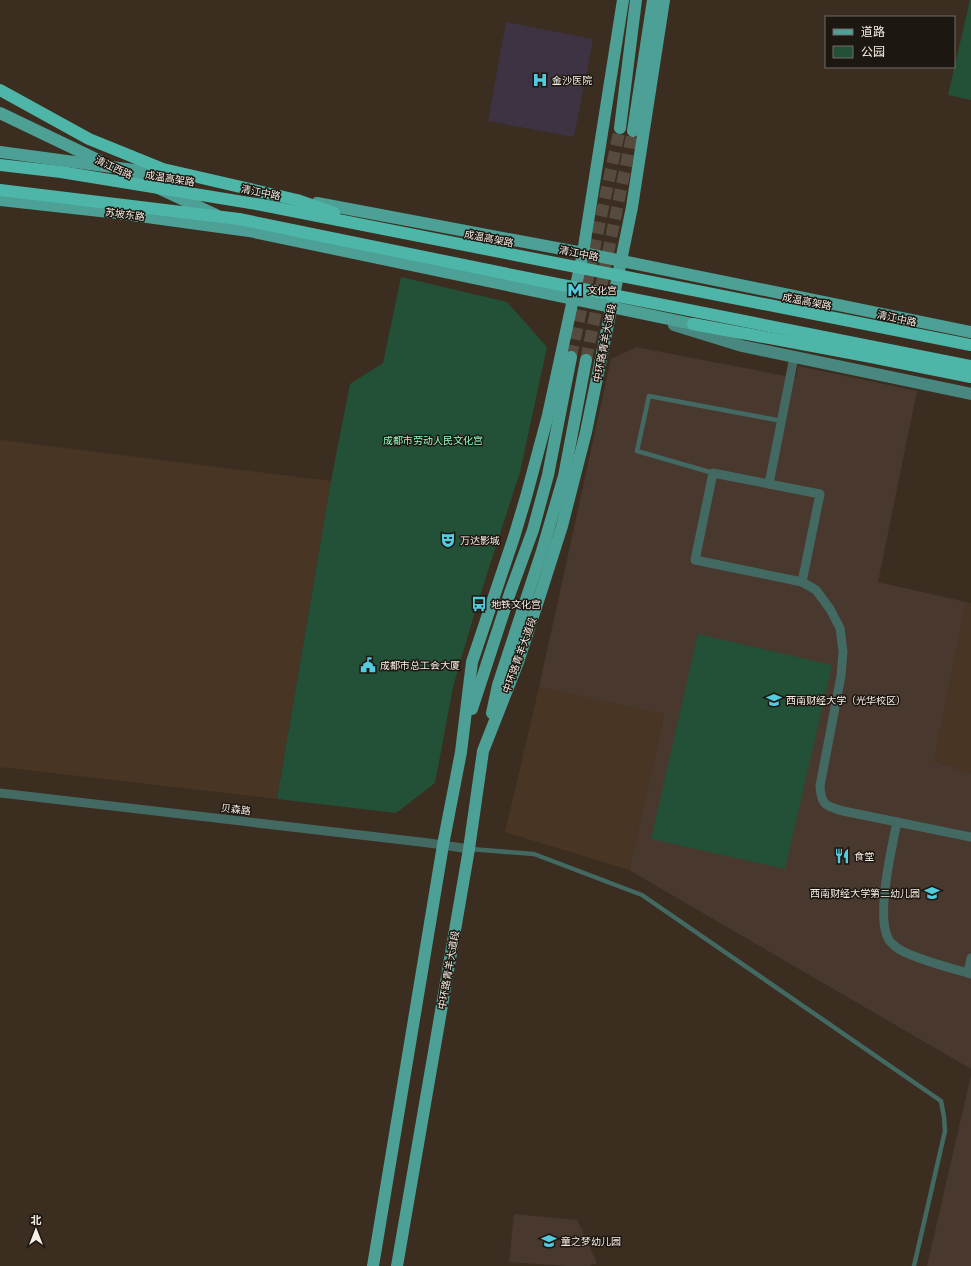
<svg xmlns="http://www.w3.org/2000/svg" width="971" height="1266" viewBox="0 0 971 1266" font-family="Inter,'Noto Sans SC',sans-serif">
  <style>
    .built { fill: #483523 }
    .education { fill: #49382e }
    .medical { fill: #3e3343 }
    .green { fill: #225138 }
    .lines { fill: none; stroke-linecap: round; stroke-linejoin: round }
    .primary-tunnel { stroke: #574a3e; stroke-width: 12; stroke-dasharray: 12 6; stroke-linecap: butt }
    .lane { stroke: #436963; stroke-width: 4.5 }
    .street { stroke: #436963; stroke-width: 9 }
    .secondary { stroke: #498880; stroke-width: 12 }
    .primary { stroke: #4ca095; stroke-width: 12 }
    .highway { stroke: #4eb6a9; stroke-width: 12 }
    .highway-bridge { stroke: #4eb6a9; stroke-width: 12 }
    .labels { text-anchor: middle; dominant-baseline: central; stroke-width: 3; stroke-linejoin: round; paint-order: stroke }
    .poi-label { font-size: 10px; fill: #f7eee5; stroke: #1d1711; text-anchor: start }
    .street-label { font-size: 10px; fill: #f7eee5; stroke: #1d1711 }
    .park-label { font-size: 10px; fill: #93fbc0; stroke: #1d1711 }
  </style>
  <rect width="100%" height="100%" fill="#3b2d20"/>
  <g class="built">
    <polygon points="0,440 331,481 277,799 0,767"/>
    <polygon points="966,602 971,603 971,773 934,761"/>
    <polygon points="539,687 664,713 629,870 505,832"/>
  </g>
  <g class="education">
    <polygon points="636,347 796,378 798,366 917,391 878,582 966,602 934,761 971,773 971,1069 629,870 664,714 539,687 611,359"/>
    <polygon points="971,1075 971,1266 927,1266"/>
    <polygon points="514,1214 577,1220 597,1263 589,1266 567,1266 509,1262"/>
  </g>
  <polygon class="medical" points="506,22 593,39 574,137 488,121"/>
  <g class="green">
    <polygon points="970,0 971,0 971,100 948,95"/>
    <polygon points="401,277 507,302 547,347 520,472 476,608 453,687 435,783 396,813 277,799 331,481 350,384 383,363"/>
    <polygon points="698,634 832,665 785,869 651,839"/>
  </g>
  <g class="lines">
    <g class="primary-tunnel">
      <polyline points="571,357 620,128"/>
      <polyline points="586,360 633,131"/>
    </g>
    <g class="lane">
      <polyline points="713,473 637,451 649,396 782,421"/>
      <polyline points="470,849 534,854 642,895 941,1101 944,1117 945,1131 914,1266"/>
    </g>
    <g class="street">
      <polygon points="713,473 820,494 802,582 695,560"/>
      <polyline points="769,484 794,357"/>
      <path d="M802,582L816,590L830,609L840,628L843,652L841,676L820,786C821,806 827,806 843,811L971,837"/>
      <polyline points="0,793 429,843 469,849"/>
      <path d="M897,822C892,847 875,918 889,940C890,942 894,945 896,947C908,957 950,968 968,973"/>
      <polyline points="971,958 968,973 971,974"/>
    </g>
    <polyline class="secondary" points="674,325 742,346 971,394"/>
    <g class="primary">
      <polyline points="0,113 100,161"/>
      <polyline points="620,128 636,0"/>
      <polyline points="633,131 653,0"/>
      <polyline points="0,152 171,175"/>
      <polyline points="122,171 216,215"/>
      <polyline points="0,200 118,213 249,231 702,326"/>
      <polyline points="317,203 583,253 971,332"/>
      <polyline points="472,709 510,593 533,530 548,475 571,357"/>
      <polyline points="492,713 498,685 542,551 564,476 586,360"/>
      <polyline points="373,1266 443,845 461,752 472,662 514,537 526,497 548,415 583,253 623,0"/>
      <polyline points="397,1266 469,849 483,751 518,662 542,589 562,526 586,432 632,207 664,0"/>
    </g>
    <polyline class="highway" points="693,324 866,356 971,377"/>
    <g class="highway-bridge">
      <polyline points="0,90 89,139 163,169 297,200 334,213"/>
      <polyline points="0,165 61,172 262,205 971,345"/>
      <polyline points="0,190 239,219 537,280 971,366"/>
    </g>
  </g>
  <defs>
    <g id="hospital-bare" transform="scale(1.2)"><path d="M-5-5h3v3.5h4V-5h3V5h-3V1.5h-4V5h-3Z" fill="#54cade" stroke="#1d1711" stroke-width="2.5" paint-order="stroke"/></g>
    <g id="metro-bare" transform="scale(1.2)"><path d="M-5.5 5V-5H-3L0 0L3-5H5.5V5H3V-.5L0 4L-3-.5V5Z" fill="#54cade" stroke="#1d1711" stroke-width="2.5" paint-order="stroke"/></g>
    <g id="theatre-bare" transform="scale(1.2)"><path d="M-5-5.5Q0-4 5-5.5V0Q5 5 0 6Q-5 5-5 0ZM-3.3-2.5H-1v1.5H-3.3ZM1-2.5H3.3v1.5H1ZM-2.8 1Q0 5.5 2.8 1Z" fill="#54cade" stroke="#1d1711" stroke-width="2.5" paint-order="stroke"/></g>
    <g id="bus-bare" transform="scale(1.2)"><path d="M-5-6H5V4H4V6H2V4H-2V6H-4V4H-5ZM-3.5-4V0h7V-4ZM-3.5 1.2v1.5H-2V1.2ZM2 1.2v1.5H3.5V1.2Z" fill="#54cade" stroke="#1d1711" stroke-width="2.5" paint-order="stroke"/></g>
    <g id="civic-bare" transform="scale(1.2)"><path d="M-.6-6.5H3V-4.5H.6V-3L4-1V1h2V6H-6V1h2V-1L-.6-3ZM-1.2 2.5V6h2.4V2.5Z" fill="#54cade" stroke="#1d1711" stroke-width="2.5" paint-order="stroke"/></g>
    <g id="university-bare" transform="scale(1.2)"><path d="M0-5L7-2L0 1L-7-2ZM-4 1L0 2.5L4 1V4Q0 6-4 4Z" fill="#54cade" stroke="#1d1711" stroke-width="2.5" paint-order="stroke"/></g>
    <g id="restaurant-bare" transform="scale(1.2)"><path d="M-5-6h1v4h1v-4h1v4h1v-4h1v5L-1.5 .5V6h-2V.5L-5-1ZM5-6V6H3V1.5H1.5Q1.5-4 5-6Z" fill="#54cade" stroke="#1d1711" stroke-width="2.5" paint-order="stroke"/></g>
    <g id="school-bare" transform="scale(1.2)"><path d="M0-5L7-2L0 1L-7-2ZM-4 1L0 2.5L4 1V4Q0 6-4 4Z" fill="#54cade" stroke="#1d1711" stroke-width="2.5" paint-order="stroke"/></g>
  </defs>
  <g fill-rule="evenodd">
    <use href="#hospital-bare" x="540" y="80"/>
    <use href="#metro-bare" x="575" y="290"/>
    <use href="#theatre-bare" x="448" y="540"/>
    <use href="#bus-bare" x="479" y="604"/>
    <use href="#civic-bare" x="368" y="665"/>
    <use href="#university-bare" x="774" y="700"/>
    <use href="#restaurant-bare" x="842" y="856"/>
    <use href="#school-bare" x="932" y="893"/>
    <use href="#school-bare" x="549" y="1241"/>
  </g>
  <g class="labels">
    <g class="poi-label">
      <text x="552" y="80">金沙医院</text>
      <text x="587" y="290">文化宫</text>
      <text x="460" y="540">万达影城</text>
      <text x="491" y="604">地铁文化宫</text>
      <text x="380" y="665">成都市总工会大厦</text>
      <text x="786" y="700">西南财经大学（光华校区）</text>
      <text x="854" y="856">食堂</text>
      <text x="920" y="893" text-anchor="end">西南财经大学第二幼儿园</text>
      <text x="561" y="1241">童之梦幼儿园</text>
    </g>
    <g class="street-label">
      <text transform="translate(114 167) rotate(25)">清江西路</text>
      <text transform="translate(170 178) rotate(9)">成温高架路</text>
      <text transform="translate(261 192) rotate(11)">清江中路</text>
      <text transform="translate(125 214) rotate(7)">苏坡东路</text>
      <text transform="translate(489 238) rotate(11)">成温高架路</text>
      <text transform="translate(579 253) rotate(11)">清江中路</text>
      <text transform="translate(807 301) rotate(11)">成温高架路</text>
      <text transform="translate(897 318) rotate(12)">清江中路</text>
      <text transform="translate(604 343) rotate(-79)">中环路青羊大道段</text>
      <text transform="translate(519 655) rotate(-70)">中环路青羊大道段</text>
      <text transform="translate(236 809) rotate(7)">贝森路</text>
      <text transform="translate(448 970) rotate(-80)">中环路青羊大道段</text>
    </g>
    <g class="park-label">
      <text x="433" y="440">成都市劳动人民文化宫</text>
    </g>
  </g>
  <rect x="825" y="16" width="130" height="52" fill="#1d1711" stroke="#746d66"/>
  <rect x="833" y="29" width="20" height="6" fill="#4ca095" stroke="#746d66"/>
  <text x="861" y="36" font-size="12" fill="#f7eee5">道路</text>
  <rect x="833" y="46" width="20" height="12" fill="#225138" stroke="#746d66"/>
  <text x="861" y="56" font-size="12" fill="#f7eee5">公园</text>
  <g transform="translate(36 1230)" stroke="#1d1711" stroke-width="3" paint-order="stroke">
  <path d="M0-3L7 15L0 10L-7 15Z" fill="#f7eee5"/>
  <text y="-6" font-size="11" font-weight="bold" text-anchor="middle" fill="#f7eee5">北</text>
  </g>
</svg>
